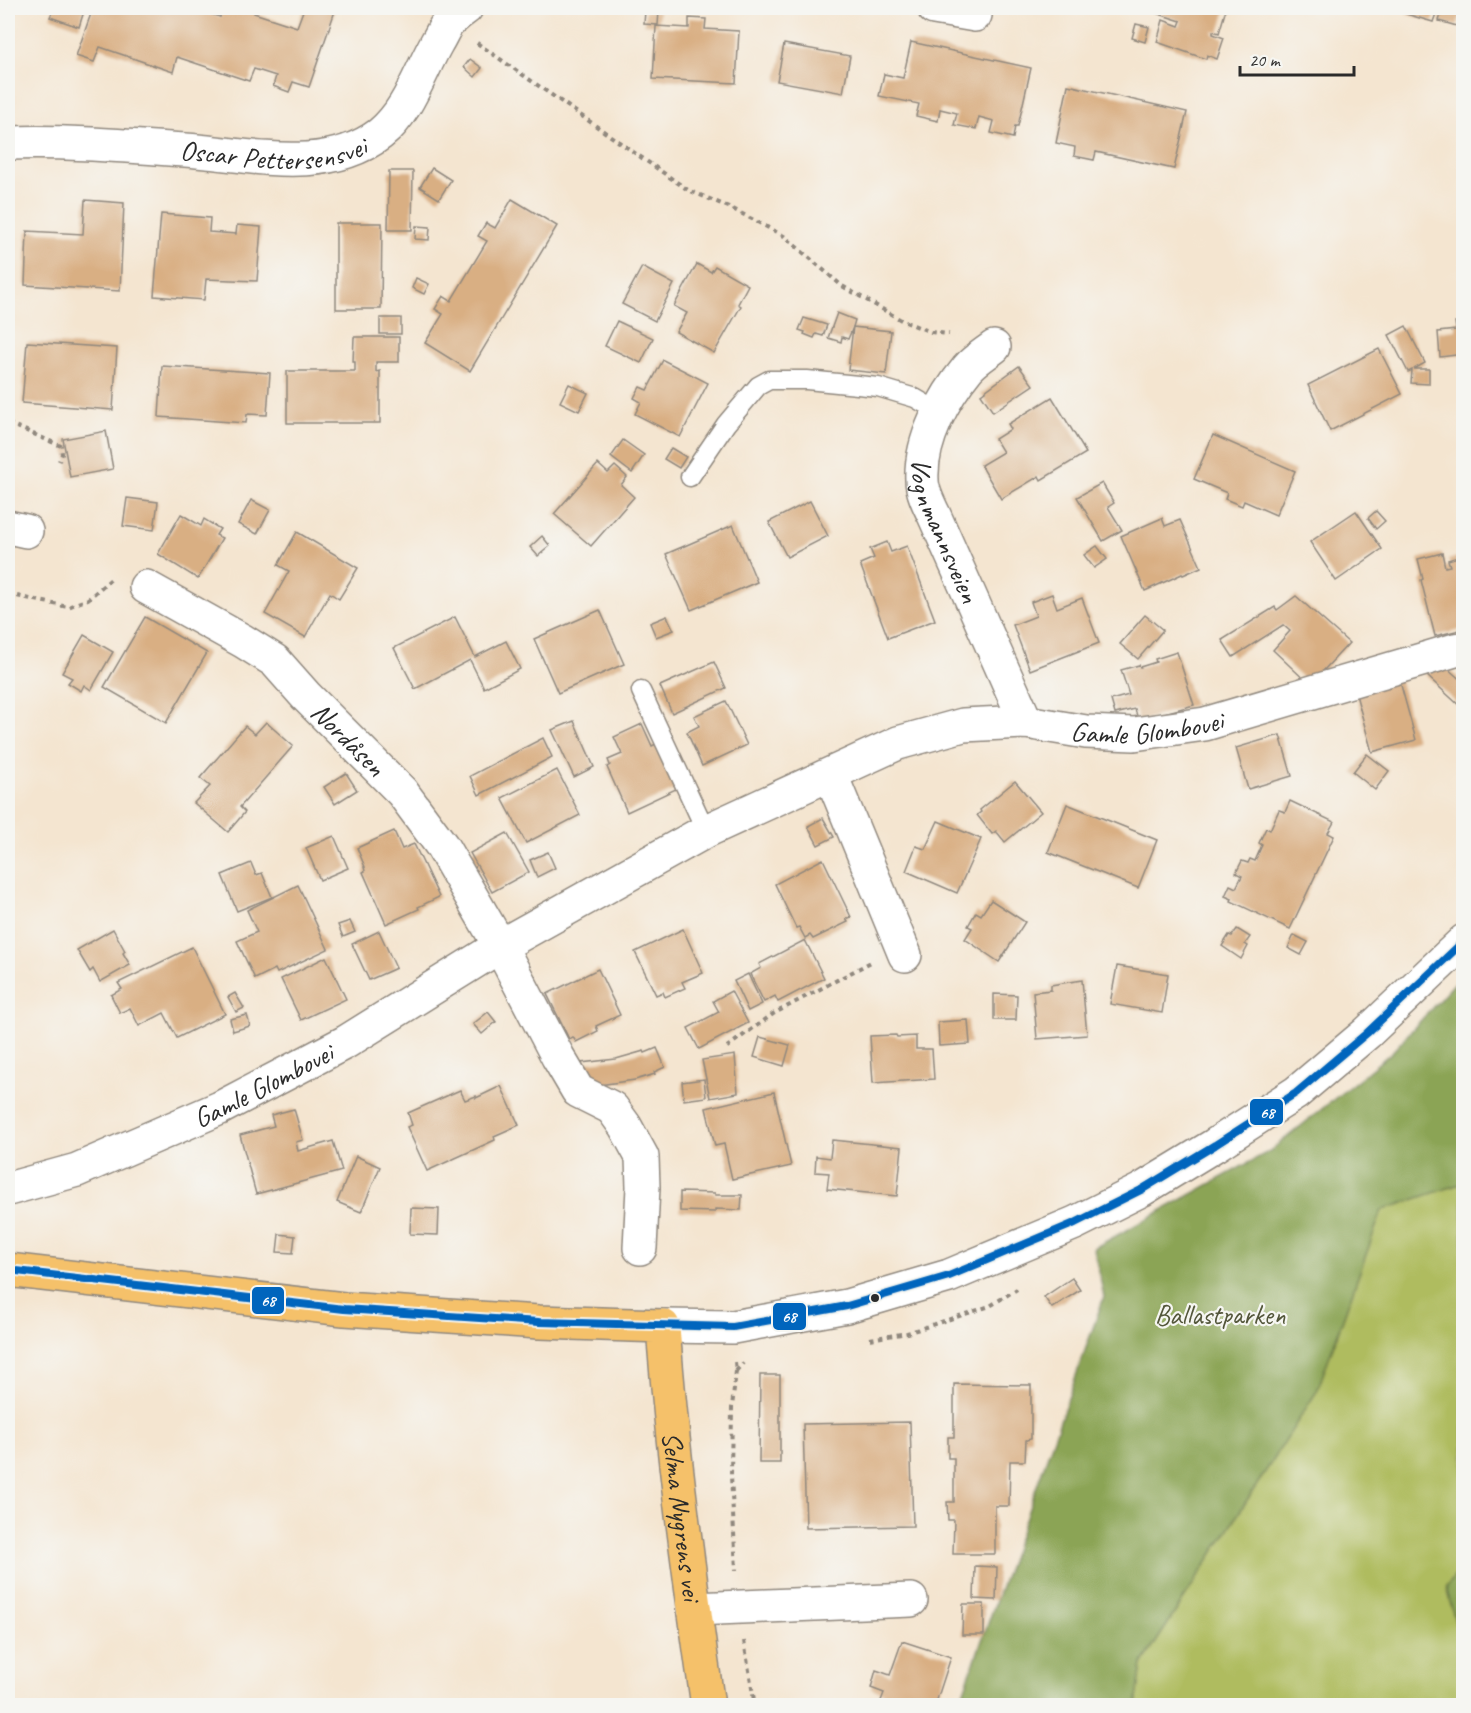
<svg xmlns="http://www.w3.org/2000/svg" width="1471" height="1713" viewBox="0 0 1471 1713" font-family="Caveat,sans-serif">
  <style>
    .green { fill: #afbc5e; stroke: #6d7444; stroke-width: 1.5 }
    .forest { fill: #8ba455; stroke: #5b6840; stroke-width: 1.5 }
    .building { fill: #d9af83 }
    .lines { fill: none; stroke-linecap: round; stroke-linejoin: round }
    .service-casing { stroke: #90887e; stroke-width: 21 }
    .minor-casing { stroke: #90887e; stroke-width: 36 }
    .tertiary-casing { stroke: #90887e; stroke-width: 36 }
    .primary-casing { stroke: #90887e; stroke-width: 36 }
    .path { stroke: #90887e; stroke-width: 4; stroke-dasharray: 4.5 4.5; stroke-linecap: butt }
    .service { stroke: #fff; stroke-width: 18 }
    .minor { stroke: #fff; stroke-width: 33 }
    .tertiary { stroke: #fff; stroke-width: 33 }
    .primary { stroke: #f5c16b; stroke-width: 33 }
    .bus-1-casing { stroke: #f6f6f2; stroke-width: 12 }
    .bus-1 { stroke: #0065bd; stroke-width: 8 }
    .bus-dot { fill: #2b2b2b; stroke: #f6f6f2; stroke-width: 2 }
    .labels { text-anchor: middle; dominant-baseline: central; stroke-width: 4.5; stroke-linejoin: round; paint-order: stroke }
    .street-label { font-size: 28px; fill: #2b2b2b; stroke: #f6f6f2 }
    .park-label { font-size: 28px; fill: #53563a; stroke: #f6f6f2 }
    .line-badge { stroke: #f6f6f2; stroke-width: 2 }
    .badge-label { font-size: 16px; text-anchor: middle; font-weight: bold; fill: #fff }
  </style>
  <rect width="100%" height="100%" fill="#f6f6f2"/>
  <filter id="ink" filterUnits="userSpaceOnUse"><feTurbulence type="fractalNoise" baseFrequency=".0167" numOctaves="2"/><feDisplacementMap in="SourceGraphic" scale="12" xChannelSelector="R" yChannelSelector="G"/><feConvolveMatrix kernelMatrix="1 2 1 2 8 2 1 2 1" color-interpolation-filters="sRGB"/></filter>
  <filter id="wash" filterUnits="userSpaceOnUse"><feTurbulence type="fractalNoise" baseFrequency=".008" numOctaves="4" result="noise"/><feDisplacementMap in="SourceGraphic" scale="24" xChannelSelector="R" yChannelSelector="G"/><feGaussianBlur stdDeviation="1.35" result="paint"/><feColorMatrix in="noise" values="0 0 0 0 0 0 0 0 0 0 0 0 0 0 0 0 0 1.4 0 .05"/><feComposite in="paint" operator="in"/></filter>
  <g filter="url(#wash)">
    <rect width="100%" height="100%" fill="#f4e5d0"/>
    <polygon class="green" points="1463,1183 1464,1566 1446,1587 1463,1650 1463,1705 1136,1706 1142,1664 1317,1391 1382,1210"/>
    <g class="forest">
      <polygon points="1463,974 1463,1183 1382,1210 1317,1391 1142,1664 1136,1705 959,1705 1104,1297 1094,1248 1270,1151 1392,1052"/>
      <polygon points="1463,1566 1463,1650 1446,1587"/>
    </g>
    <g id="blocks">
      <g class="building">
        <polygon points="8,8 15,8 9,46 8,46"/>
        <polygon points="54,8 85,8 79,27 50,17"/>
        <polygon points="93,8 191,8 220,17 223,8 256,8 254,13 297,27 304,8 336,8 309,87 293,82 289,92 273,86 276,76 254,69 249,81 177,57 173,72 100,47 94,62 76,56"/>
        <polygon points="1140,8 1225,8 1226,9 1219,33 1213,31 1213,34 1224,38 1217,59 1207,55 1206,59 1157,42 1163,20 1179,26 1181,21"/>
        <polygon points="1408,8 1438,8 1433,22 1406,14"/>
        <polygon points="1443,8 1463,8 1457,26 1439,21"/>
        <polygon points="645,11 659,11 658,25 644,24"/>
        <polygon points="689,18 706,19 705,29 739,31 736,83 653,79 656,26 689,28"/>
        <polygon points="1136,24 1149,27 1145,42 1132,38"/>
        <polygon points="911,42 1031,68 1018,126 1015,126 1013,138 991,133 994,121 979,117 976,129 954,125 957,113 940,109 938,121 916,116 919,104 879,96 884,74 903,78"/>
        <polygon points="784,44 850,56 843,93 777,81"/>
        <polygon points="470,59 482,68 475,77 464,67"/>
        <polygon points="1068,85 1187,112 1174,169 1096,152 1094,160 1074,156 1075,147 1056,143"/>
        <polygon points="432,168 451,180 439,199 420,187"/>
        <polygon points="389,171 413,171 412,230 388,230"/>
        <polygon points="512,199 557,226 470,371 425,343 443,314 435,309 443,296 451,301 487,241 478,236 486,223 495,228"/>
        <polygon points="85,200 124,203 120,291 25,285 27,231 83,234"/>
        <polygon points="161,214 210,218 209,232 236,234 237,225 261,227 257,281 206,279 204,300 154,296"/>
        <polygon points="336,223 382,223 381,309 336,309"/>
        <polygon points="416,226 430,227 429,240 415,239"/>
        <polygon points="697,264 711,272 715,266 748,285 738,304 741,306 714,353 676,332 687,313 674,306"/>
        <polygon points="642,267 674,284 655,321 622,304"/>
        <polygon points="416,278 429,284 424,294 412,288"/>
        <polygon points="837,313 855,320 853,327 891,331 886,374 848,370 853,327 848,339 842,337 841,342 828,338"/>
        <rect x="380" y="318" width="21" height="16"/>
        <polygon points="804,318 827,325 823,336 816,334 814,338 804,334 805,332 799,330"/>
        <polygon points="617,321 653,338 641,363 605,346"/>
        <polygon points="1464,321 1464,354 1440,357 1438,332 1456,330 1455,322"/>
        <polygon points="1406,326 1425,363 1414,369 1429,369 1429,384 1411,383 1412,370 1408,372 1389,335"/>
        <polygon points="354,337 399,337 399,362 376,362 376,372 380,371 380,423 287,423 287,371 355,371 355,362 353,362"/>
        <polygon points="27,342 117,348 113,410 22,403"/>
        <polygon points="1379,349 1402,394 1330,431 1308,385"/>
        <polygon points="663,360 708,383 680,437 635,414 641,402 634,398 640,387 647,390"/>
        <polygon points="162,366 270,373 267,415 247,414 246,423 159,417"/>
        <polygon points="1019,366 1033,385 993,412 981,394"/>
        <polygon points="569,384 588,393 579,411 560,402"/>
        <polygon points="1052,397 1086,453 1041,480 1039,476 1001,499 981,465 1003,452 995,439 1011,429 1008,424"/>
        <polygon points="106,431 113,469 70,477 63,439"/>
        <polygon points="1213,435 1295,471 1276,515 1244,501 1242,506 1225,499 1227,493 1194,479"/>
        <polygon points="623,440 644,455 632,473 611,457"/>
        <polygon points="671,448 686,457 679,468 664,459"/>
        <polygon points="598,464 608,473 615,466 627,477 621,485 634,497 591,546 554,514"/>
        <polygon points="1102,483 1114,503 1108,507 1122,530 1103,541 1077,497"/>
        <polygon points="127,498 158,502 154,530 123,526"/>
        <polygon points="251,500 270,510 257,534 238,524"/>
        <polygon points="810,501 828,536 787,557 769,522"/>
        <polygon points="1356,511 1382,549 1336,581 1310,542"/>
        <polygon points="1376,511 1385,521 1376,529 1368,518"/>
        <polygon points="181,514 201,526 204,519 220,529 216,535 222,538 198,579 158,554"/>
        <polygon points="1162,518 1165,526 1180,520 1201,567 1183,575 1182,574 1145,591 1121,536"/>
        <polygon points="733,525 757,582 691,610 666,554"/>
        <polygon points="297,532 358,568 339,599 330,593 305,637 265,614 289,571 278,565"/>
        <polygon points="542,536 550,546 538,556 530,547"/>
        <polygon points="887,542 891,552 907,546 935,620 888,638 860,564 874,558 870,549"/>
        <polygon points="1097,546 1107,559 1094,568 1084,555"/>
        <polygon points="1442,553 1445,567 1450,566 1448,560 1464,555 1464,629 1435,636 1421,580 1423,579 1418,559"/>
        <polygon points="1052,594 1057,608 1082,598 1099,643 1030,670 1013,625 1036,616 1031,602"/>
        <polygon points="1296,596 1349,643 1310,685 1273,650 1290,631 1283,625 1233,657 1222,640 1275,607 1277,610"/>
        <polygon points="600,610 624,664 558,693 534,639"/>
        <polygon points="1145,615 1163,630 1138,659 1120,644"/>
        <polygon points="667,616 674,630 656,637 650,623"/>
        <polygon points="145,617 207,653 166,723 104,687"/>
        <polygon points="455,617 475,657 506,641 520,669 484,688 470,660 415,689 394,648"/>
        <polygon points="84,635 113,652 91,690 84,685 81,691 68,683 72,678 62,673"/>
        <polygon points="1177,652 1194,705 1157,715 1139,723 1135,709 1115,714 1111,700 1129,695 1121,670 1139,665 1140,667 1156,662 1155,659"/>
        <polygon points="714,662 726,688 672,713 660,686"/>
        <polygon points="1446,667 1464,683 1464,706 1462,708 1425,674"/>
        <polygon points="1399,678 1416,740 1372,752 1355,691"/>
        <polygon points="726,701 747,745 702,766 687,732 699,726 694,716"/>
        <polygon points="574,721 594,767 574,777 552,730"/>
        <polygon points="266,722 293,746 240,807 245,812 228,832 194,803 210,786 200,778 245,726 255,734"/>
        <polygon points="642,724 652,746 656,744 676,789 627,812 607,767 610,765 608,760 622,754 614,737"/>
        <polygon points="1280,735 1292,776 1248,789 1236,748"/>
        <polygon points="543,738 552,757 479,795 470,776"/>
        <polygon points="1367,754 1389,771 1375,790 1353,772"/>
        <polygon points="557,770 580,815 526,843 502,798"/>
        <polygon points="346,773 357,790 335,804 324,787"/>
        <polygon points="1015,781 1041,812 1005,842 996,831 992,834 977,815 981,812 980,810"/>
        <polygon points="1290,801 1334,822 1328,833 1334,836 1290,929 1231,901 1232,899 1225,896 1230,885 1236,888 1242,876 1236,873 1242,861 1248,863 1250,859 1255,861 1262,845 1259,843 1266,828 1270,830 1279,810 1285,812"/>
        <polygon points="1067,804 1157,840 1138,888 1048,852"/>
        <polygon points="823,818 834,837 818,845 808,826"/>
        <polygon points="938,821 981,839 957,893 906,871 916,846 925,849"/>
        <polygon points="394,831 402,849 414,844 439,897 418,907 419,909 386,924 363,872 365,871 364,867 365,867 357,848"/>
        <polygon points="507,833 529,872 492,892 470,853"/>
        <polygon points="334,836 348,868 320,880 306,848"/>
        <polygon points="548,852 555,868 537,877 530,860"/>
        <polygon points="823,859 851,917 846,919 848,922 813,939 810,935 805,938 799,927 796,928 775,884"/>
        <polygon points="251,863 256,875 262,873 272,897 237,911 222,875"/>
        <polygon points="298,885 328,949 277,973 275,969 255,979 237,941 257,932 247,910"/>
        <polygon points="991,900 1025,922 999,962 965,939 972,928 968,926 976,912 981,915"/>
        <polygon points="350,921 355,932 343,937 338,925"/>
        <polygon points="113,929 125,951 123,953 130,965 100,982 93,969 90,972 77,950"/>
        <polygon points="683,929 703,973 682,982 685,988 665,997 663,992 656,995 635,952"/>
        <polygon points="1237,929 1250,937 1245,944 1248,946 1241,959 1222,946 1229,935 1232,936"/>
        <polygon points="379,931 396,968 369,980 352,944"/>
        <polygon points="1294,935 1308,942 1301,955 1288,948"/>
        <polygon points="805,940 824,978 778,1002 775,996 764,1002 750,974 761,968 759,964"/>
        <polygon points="192,947 225,1014 177,1038 164,1013 139,1026 130,1008 120,1013 111,995 122,989 118,983"/>
        <polygon points="326,957 346,999 301,1020 281,979"/>
        <polygon points="1117,966 1168,974 1162,1013 1110,1004"/>
        <polygon points="598,969 620,1015 596,1026 598,1031 576,1042 573,1037 569,1039 547,994"/>
        <polygon points="748,974 762,1004 748,1011 734,981"/>
        <polygon points="1082,980 1087,1035 1037,1039 1033,992 1051,990 1051,985"/>
        <polygon points="731,991 748,1023 699,1049 688,1028 719,1012 713,1001"/>
        <polygon points="235,993 244,1008 236,1012 228,997"/>
        <polygon points="994,994 1017,995 1016,1020 994,1020"/>
        <polygon points="488,1012 496,1022 482,1034 473,1024"/>
        <polygon points="247,1015 250,1026 233,1031 230,1019"/>
        <polygon points="968,1020 970,1044 939,1046 938,1022"/>
        <polygon points="896,1035 897,1037 916,1036 916,1049 932,1049 934,1079 873,1083 870,1036"/>
        <polygon points="760,1037 790,1045 784,1066 754,1057"/>
        <polygon points="657,1048 665,1067 654,1072 655,1074 635,1080 591,1086 581,1063 616,1059 644,1051 645,1053"/>
        <polygon points="735,1055 738,1093 710,1098 702,1060"/>
        <polygon points="704,1079 706,1097 684,1100 682,1082"/>
        <polygon points="501,1086 519,1125 494,1136 495,1140 427,1171 407,1127 412,1125 408,1113 460,1090 465,1100 476,1096 476,1098"/>
        <polygon points="774,1092 791,1166 732,1179 724,1144 715,1146 706,1108"/>
        <polygon points="294,1109 303,1140 296,1142 298,1151 333,1141 342,1171 256,1194 240,1135 274,1126 271,1115"/>
        <polygon points="832,1140 902,1147 897,1196 827,1189 829,1173 815,1172 816,1156 830,1158"/>
        <polygon points="356,1156 380,1167 361,1212 337,1202"/>
        <polygon points="680,1192 715,1193 715,1195 742,1195 741,1210 715,1209 715,1212 680,1211"/>
        <polygon points="411,1208 439,1209 438,1235 410,1234"/>
        <polygon points="279,1234 295,1236 293,1253 277,1252"/>
        <polygon points="1072,1278 1080,1290 1052,1308 1044,1297"/>
        <polygon points="760,1375 780,1375 780,1463 759,1463"/>
        <polygon points="954,1384 1031,1385 1031,1439 1026,1440 1025,1461 1010,1461 1009,1506 995,1506 995,1554 953,1554 954,1520 948,1520 947,1502 954,1502 954,1458 948,1458 948,1437 954,1437"/>
        <polygon points="910,1422 913,1526 806,1528 803,1424"/>
        <polygon points="975,1566 997,1567 996,1600 974,1599"/>
        <polygon points="963,1604 984,1604 984,1635 962,1635"/>
        <polygon points="902,1641 951,1657 935,1706 879,1706 884,1693 871,1688 876,1670 890,1675"/>
      </g>
    </g>
  </g>
  <g filter="url(#ink)">
    <use href="#blocks" fill-opacity="0" stroke="#90887e" stroke-width="1.5"/>
    <g class="lines">
      <g class="service-casing">
        <g id="service">
          <polyline points="690,477 726,424 758,386 769,380 807,380 878,387 915,398 939,412"/>
          <polyline points="641,691 706,831"/>
        </g>
      </g>
      <g class="minor-casing">
        <g id="minor">
          <polyline points="934,8 975,15"/>
          <path id="s1" d="M8,143C67,141 126,146 185,150C248,154 325,176 380,134C408,112 420,72 437,42C441,36 444,27 449,22C454,17 460,12 466,8"/>
          <path id="s2" d="M994,347C985,354 975,360 968,368C944,397 920,441 922,480C922,491 929,505 934,515L1026,722"/>
          <polyline points="8,527 26,531"/>
          <path id="s3" d="M146,587L243,641L275,661L306,696L402,792L442,846L500,946L558,1057L578,1091L612,1108L625,1126L642,1157L643,1187L640,1248"/>
          <polyline points="831,775 905,955"/>
          <path id="s4" d="M8,1189L77,1170L220,1108L346,1042L500,946L706,831L898,743L963,725L1026,722L1086,732L1134,734L1205,724L1455,650L1464,649"/>
          <polyline points="694,1609 911,1600"/>
        </g>
      </g>
      <g class="tertiary-casing">
        <polyline id="tertiary" points="663,1326 733,1327 847,1306 949,1276 1075,1223 1141,1190 1215,1145 1296,1093 1367,1033 1464,941"/>
      </g>
      <g class="primary-casing">
        <g id="primary">
          <path id="s5" d="M8,1270L344,1309L539,1322L663,1326C672,1453 690,1580 708,1706"/>
        </g>
      </g>
      <g class="path">
        <polyline points="477,43 688,190 731,208 784,236 842,286 903,321 931,332 949,334"/>
        <polyline points="8,394 14,392"/>
        <polyline points="8,423 61,446 62,454 59,461"/>
        <polyline points="17,596 68,607 88,599 111,579"/>
        <polyline points="727,1047 773,1014 871,962"/>
        <polyline points="870,1339 907,1333 990,1306 1017,1289"/>
        <polyline points="735,1362 736,1371 732,1407 731,1476 736,1570"/>
        <polyline points="736,1371 743,1363"/>
        <polyline points="744,1641 755,1706"/>
      </g>
      <use href="#service" class="service"/>
      <use href="#minor" class="minor"/>
      <use href="#tertiary" class="tertiary"/>
      <use href="#primary" class="primary"/>
      <g class="bus-1-casing">
        <polyline id="bus-1" points="8,1270 344,1309 539,1322 733,1327 847,1306 949,1276 1075,1223 1141,1190 1215,1145 1296,1093 1367,1033 1464,941"/>
      </g>
      <use href="#bus-1" class="bus-1"/>
    </g>
  </g>
  <circle class="bus-dot" cx="875" cy="1298" r="5"/>
  <g class="labels">
    <g class="street-label">
      <text stroke="none"><textPath href="#s1" startOffset="266">Oscar Pettersensvei</textPath></text>
      <text stroke="none"><textPath href="#s2" startOffset="212">Vognmannsveien</textPath></text>
      <text stroke="none"><textPath href="#s4" startOffset="1251">Gamle Glombovei</textPath></text>
      <text stroke="none"><textPath href="#s3" startOffset="256">Nordåsen</textPath></text>
      <text stroke="none"><textPath href="#s4" startOffset="276">Gamle Glombovei</textPath></text>
      <text stroke="none"><textPath href="#s5" startOffset="849">Selma Nygrens vei</textPath></text>
    </g>
    <g class="park-label">
      <text x="1220" y="1314">Ballastparken</text>
    </g>
  </g>
  <g class="line-badge">
    <rect x="1249" y="1098" width="35" height="28" rx="6" fill="#0065bd"/>
    <rect x="251" y="1286" width="34" height="29" rx="6" fill="#0065bd"/>
    <rect x="772" y="1302" width="35" height="29" rx="6" fill="#0065bd"/>
  </g>
  <g class="badge-label">
    <text x="1267" y="1118">68</text>
    <text x="268" y="1306">68</text>
    <text x="789" y="1322">68</text>
  </g>
  <rect width="1471" height="1713" fill="none" stroke="#f6f6f2" stroke-width="30"/>
  <path d="M1240 66v9h114v-9" fill="none" stroke="#2b2b2b" stroke-width="3"/>
  <text x="1249" y="66" font-size="18" fill="#2b2b2b" stroke="#f6f6f2" stroke-width="4.5" paint-order="stroke">20 m</text>
</svg>
